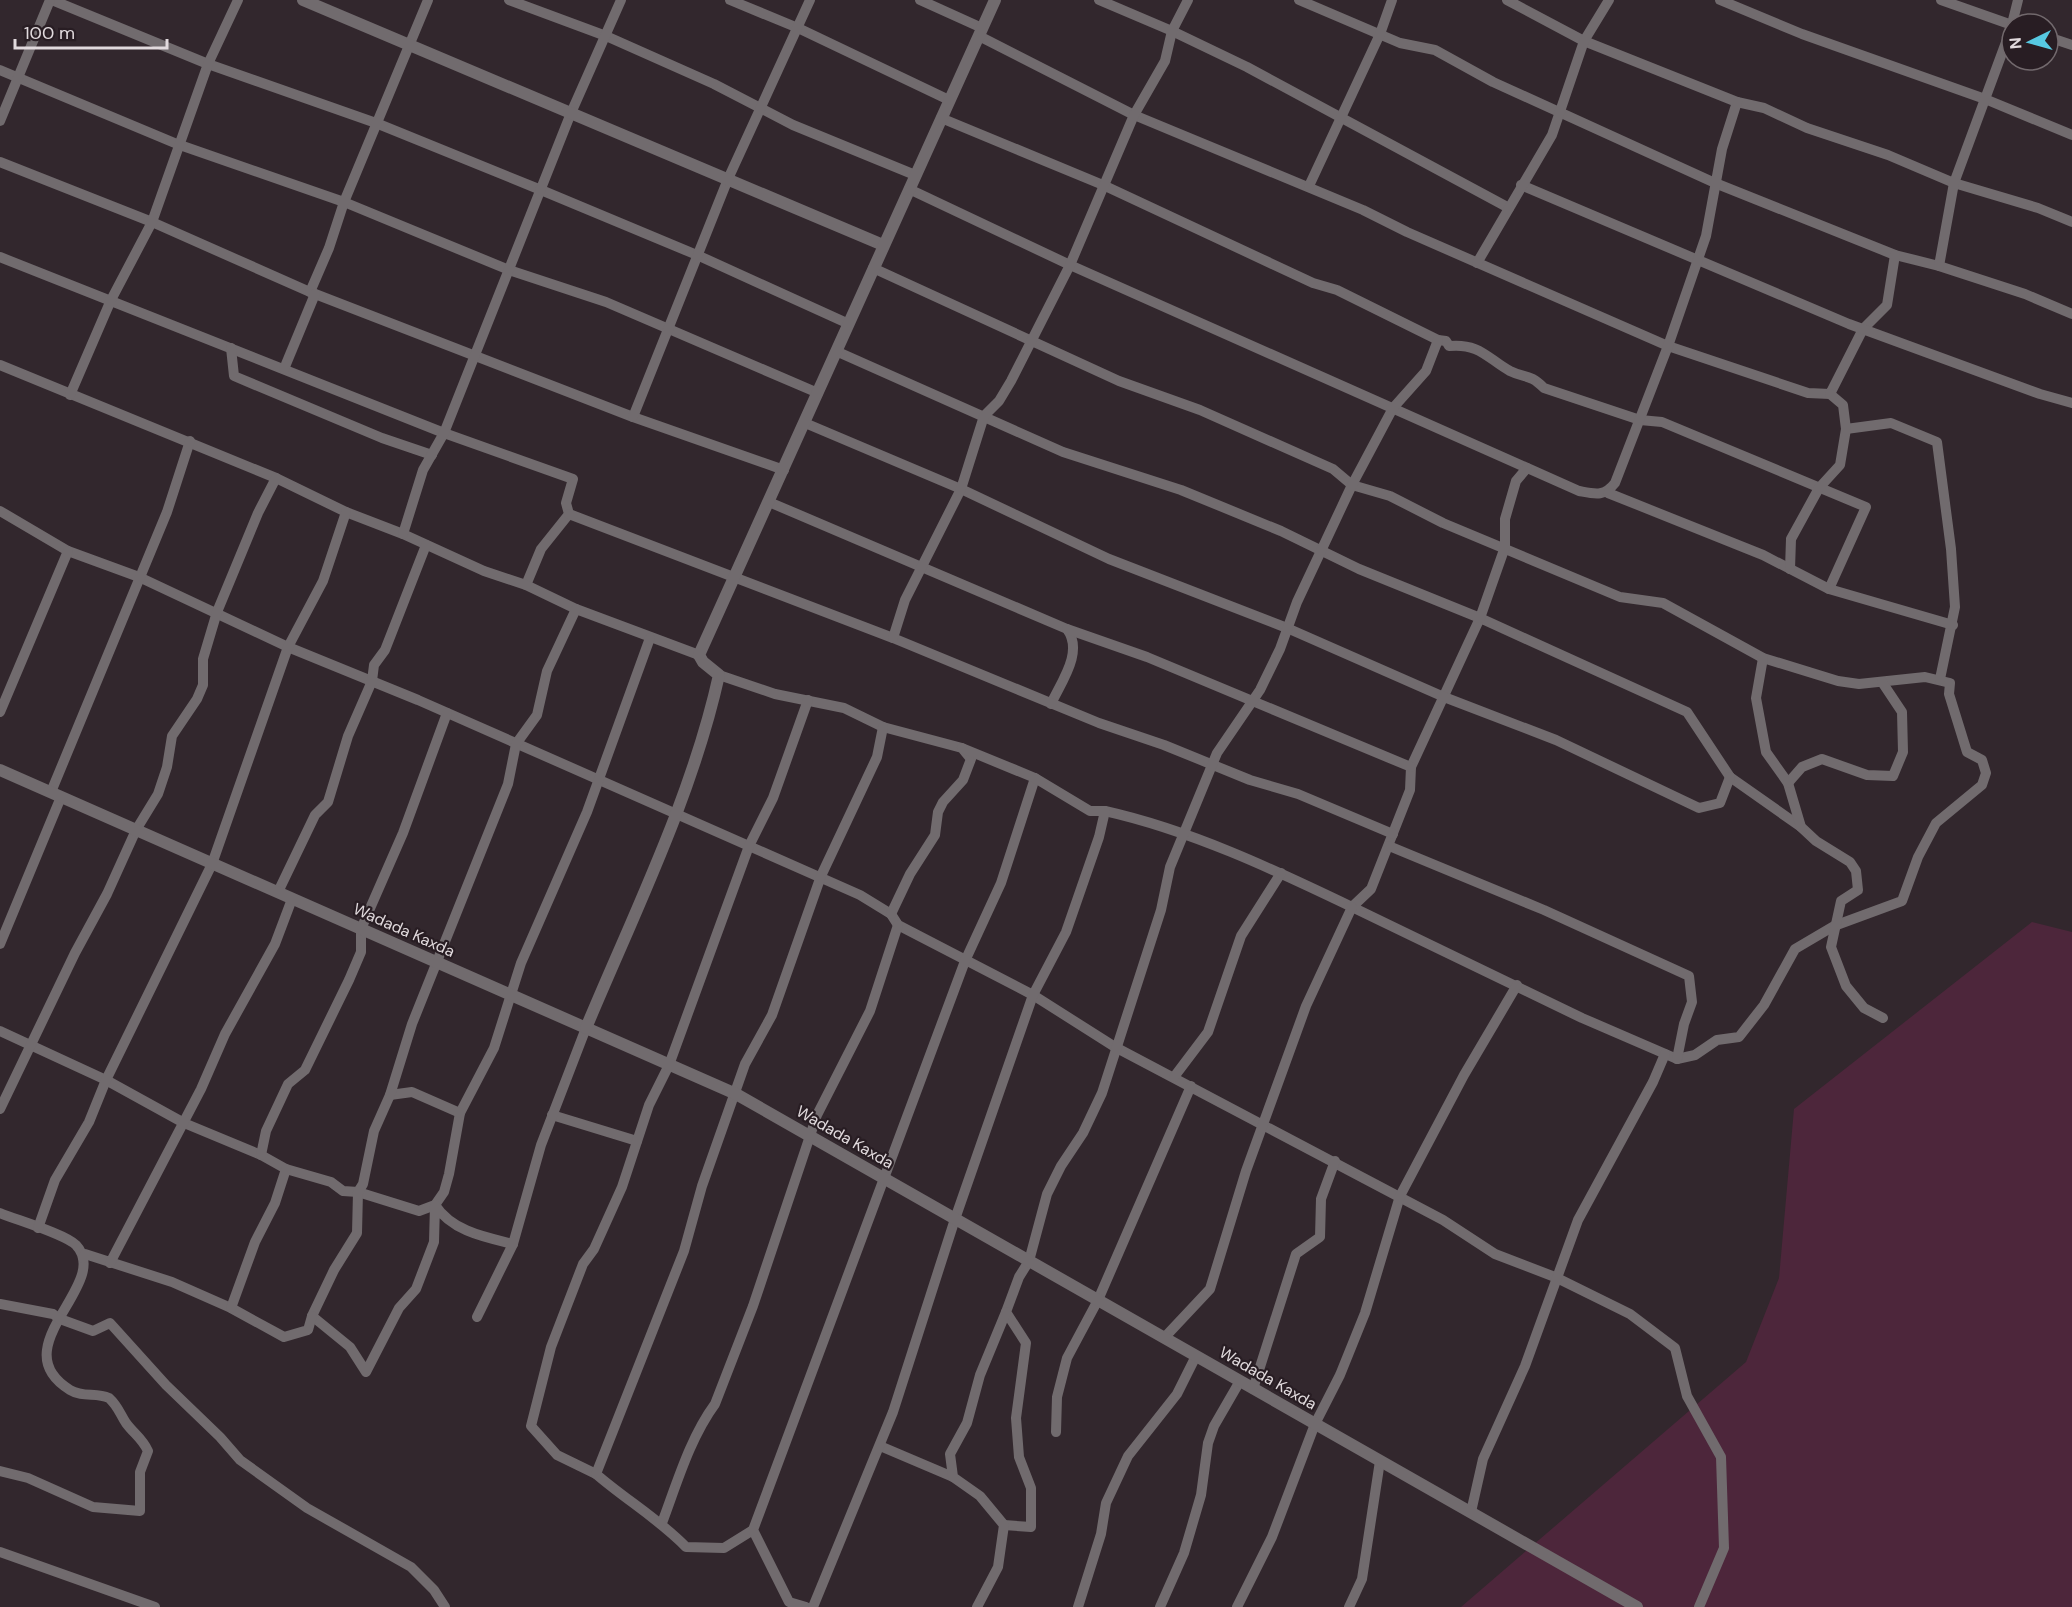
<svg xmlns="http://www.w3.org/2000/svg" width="2072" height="1607" viewBox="0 0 2072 1607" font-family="'DM Sans',sans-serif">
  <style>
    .green { fill: #4d263b }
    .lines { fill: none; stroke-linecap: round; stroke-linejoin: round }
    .minor { stroke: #716b6e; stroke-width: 10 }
    .tertiary { stroke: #716b6e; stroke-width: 12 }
    .labels { text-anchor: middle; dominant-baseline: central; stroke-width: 4.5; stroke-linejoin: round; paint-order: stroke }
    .street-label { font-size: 16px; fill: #e1dadd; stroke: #281d23 }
  </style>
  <rect width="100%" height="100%" fill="#32272d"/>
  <polygon class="green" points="2032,922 2072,932 2072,1607 1461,1607 1746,1362 1779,1278 1794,1109"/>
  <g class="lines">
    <g class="minor">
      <polyline points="52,0 208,64 376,123 541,190 697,255 849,324"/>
      <polyline points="509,0 606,36 714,84 793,125 915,175"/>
      <polyline points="730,0 798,28 949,100"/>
      <polyline points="920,0 982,28"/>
      <polyline points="1099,0 1172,31 1247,67 1509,208"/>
      <polyline points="1299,0 1400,43 1435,50 1493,82 1715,183 1895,255 1939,266 2025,294 2072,314"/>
      <polyline points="1720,0 1802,34 1985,99 2072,135"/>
      <polyline points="1941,0 2012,25"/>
      <polyline points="2012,24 2018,0"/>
      <polyline points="979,36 1134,115 1363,210 1407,232 1668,346 1808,393 1830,394 1863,329 1887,305 1895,255"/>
      <polyline points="2048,37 2072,45"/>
      <polyline points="0,70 177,144 344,202 509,270 606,302 818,393"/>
      <polyline points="1737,102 1764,108 1807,128 1888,155 1954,183 2038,208 2072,222"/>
      <path d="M941,118L1103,185L1313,283L1337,290L1438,340L1446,341L1449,346C1480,343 1488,359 1510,371C1526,379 1529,373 1544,388L1640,420L1662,422L1866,507L1829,589"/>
      <polyline points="0,121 50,0"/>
      <polyline points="0,162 152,222 310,292 633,417 784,470"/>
      <polyline points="1521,185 1849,324 2040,394 2072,403"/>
      <polyline points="1309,186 1380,34 1392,0"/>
      <path d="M909,189L1070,265L1579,491C1595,494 1604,497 1615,483L1668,346L1706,236L1722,149L1737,102L1584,41L1507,0"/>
      <polyline points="0,257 444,433 573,479 566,503 569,514 541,549 526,585"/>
      <polyline points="1477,263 1552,135 1584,41 1609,0"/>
      <polyline points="1939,266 1954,183 2012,26"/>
      <polyline points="873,268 1119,381 1200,410 1333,469 1352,485 1390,496 1443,523 1620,597 1663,603 1763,658 1838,681 1859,684 1925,677 1950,683 1949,694 1967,752 1982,760 1986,773 1982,785 1936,823 1918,857 1902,901 1834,926 1795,949 1764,1005 1739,1037 1717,1040 1695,1055 1677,1059 1582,1018 1352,907 1371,889 1410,790 1411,767 1480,618 1687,712 1730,777 1801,827"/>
      <polyline points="310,292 329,248 344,202 428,0"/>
      <polyline points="231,348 234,376 382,438 432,455"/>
      <polyline points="838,352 1063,452 1181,490 1281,531 1359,569 1480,618 1505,547 1505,519 1516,481 1527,468"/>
      <polyline points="0,365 276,478 346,512 403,534 484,571 526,585 576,609 699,655"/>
      <polyline points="284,369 315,294"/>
      <polyline points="70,395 111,300 152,222 208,64 238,0"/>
      <polyline points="633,417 728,179 810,0"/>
      <polyline points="805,423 961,489 1109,559 1287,628 1444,697 1556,740 1699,808 1720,803 1730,777"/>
      <polyline points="1846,429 1891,423 1937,442 1951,549 1955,607 1940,679"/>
      <polyline points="1608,493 1763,555 1829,589 1953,625"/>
      <path d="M769,502L1067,629C1084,652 1061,682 1051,704"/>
      <polyline points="0,511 68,551 139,577 288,647 418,700 860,895 891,914 898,925 1033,995 1115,1047 1443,1220 1495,1254 1555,1277 1630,1314 1675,1348 1687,1396 1721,1457 1724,1548 1699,1607"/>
      <polyline points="569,514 893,638 1099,723 1164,745 1250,780 1298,794 1393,834"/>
      <polyline points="403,534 423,470 444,433 571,113 621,0"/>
      <polyline points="1790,569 1791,539 1819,488 1840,465 1846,429 1843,405 1830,394"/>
      <polyline points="1067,629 1147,657 1411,767"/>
      <polyline points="893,638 905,600 961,489 984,416 999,401 1011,381 1070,265 1134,115 1165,61 1172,31 1188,0"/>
      <polyline points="1763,658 1756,698 1766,752 1788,783 1801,827 1816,841 1850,862 1856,871 1858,890 1841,901 1831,947 1846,986 1864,1008 1883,1018"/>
      <polyline points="719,675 775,694 844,708 883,727 962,748 971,759 963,780 943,802 938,812 935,835 910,874 891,914"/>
      <polyline points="0,712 68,551"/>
      <polyline points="1788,783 1802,767 1822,759 1867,775 1893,776 1903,752 1902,712 1882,682"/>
      <polyline points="51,792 167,512 190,441"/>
      <path d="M1105,811C1190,830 1273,869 1352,907L1306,1006L1246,1171L1210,1289L1164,1338"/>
      <polyline points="1389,846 1544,910 1689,976 1692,1002 1684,1024 1677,1059"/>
      <polyline points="278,892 315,815 328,802 348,736 372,681 374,665 385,650 426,545"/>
      <polyline points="0,944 61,797"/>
      <polyline points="0,1031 106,1080 184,1123 261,1155 286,1169 331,1182 343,1191 358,1192 419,1211 435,1205 444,1192 449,1174 460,1113 494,1048 521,963 587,812 650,638"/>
      <polyline points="1174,1077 1208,1032 1241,936 1281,873"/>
      <polyline points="390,1095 412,1092 460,1113"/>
      <polyline points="0,1109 75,953 107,894 136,830 158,794 167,767 172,736 197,699 203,685 203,659 217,612 258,513 276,478"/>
      <polyline points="552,1115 637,1141"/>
      <polyline points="261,1155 266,1131 288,1084 305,1070 349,980 361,952 361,929 403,833 447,713"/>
      <path d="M0,1213C17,1220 65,1234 76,1245C113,1284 0,1347 70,1390C83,1398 96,1392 109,1398C118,1406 120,1414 126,1423C134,1434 142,1438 148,1451L140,1472V1511L93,1507L28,1478L0,1471"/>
      <polyline points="38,1228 55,1180 89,1122 106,1080 212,864 288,647 323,581 346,512"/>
      <path d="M513,1244C484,1237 452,1231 435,1205L434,1242L416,1289L399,1308L366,1372L350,1347L312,1316L334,1270L357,1233L358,1192L363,1184L374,1131L390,1095L412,1024L508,784L516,744L537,715L547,671L576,609"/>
      <polyline points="83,1258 85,1254 172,1282 231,1308 284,1337 308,1330 312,1316"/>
      <polyline points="110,1263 201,1089 225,1034 275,944 292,899"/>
      <polyline points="0,1304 53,1314 60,1319 93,1331 110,1323 166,1385 220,1437 240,1460 307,1508 411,1567 434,1590 445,1607"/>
      <polyline points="231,1308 255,1242 275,1203 286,1169"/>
      <polyline points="477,1317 513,1244 541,1145 586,1028"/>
      <polyline points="1253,1389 1296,1254 1320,1237 1321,1199 1335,1161"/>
      <polyline points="1056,1432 1057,1397 1067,1358 1098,1300 1191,1086"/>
      <polyline points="880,1446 953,1477"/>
      <polyline points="596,1474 557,1455 531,1426 551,1347 583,1264 594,1249 622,1187 649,1105 669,1065 749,846 773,798 808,700"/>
      <polyline points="1471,1512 1483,1459 1525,1366 1578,1220 1653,1082 1665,1054"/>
      <path d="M662,1523C677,1483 690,1438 715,1404L753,1306L817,1115L870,1011L898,925"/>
      <polyline points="1004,1525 1031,1527 1031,1488 1019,1457 1016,1418 1026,1343 1006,1312 1019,1277 1029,1261 1047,1194 1061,1166 1083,1133 1102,1093 1161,910 1170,867 1217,753 1260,690 1280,649 1297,602 1352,485 1393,408 1426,371 1438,340"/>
      <path d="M753,1530L724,1548L686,1547C659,1519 626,1500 596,1474L684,1251L702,1186L745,1064L772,1015L821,876L877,757L883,727"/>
      <polyline points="0,1552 155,1607"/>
      <polyline points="806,1607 789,1602 753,1530 965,961 1001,883 1035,778"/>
      <polyline points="813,1607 893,1412 955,1219 1033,995 1066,932 1099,837 1105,811 1090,811 1035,778 962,748"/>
      <polyline points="977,1607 998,1567 1004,1525 980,1496 953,1477 950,1454 967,1423 980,1375 1006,1312"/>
      <polyline points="1078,1607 1101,1534 1106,1503 1128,1456 1177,1394 1196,1356"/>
      <polyline points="1160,1607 1184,1553 1201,1495 1208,1443 1214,1426 1240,1381"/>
      <polyline points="1237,1607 1272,1537 1315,1424 1340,1375 1365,1313 1400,1196 1464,1075 1517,985"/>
      <polyline points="1349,1607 1362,1579 1380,1461"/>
    </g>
    <g class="tertiary">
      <polyline points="303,0 883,245"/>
      <polyline points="0,770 736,1094 1637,1607"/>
      <path d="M586,1028C634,913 692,797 719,675L703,662L699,655L995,0"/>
    </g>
  </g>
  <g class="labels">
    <g class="street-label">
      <text transform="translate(404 930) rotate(24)">Wadada Kaxda</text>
      <text transform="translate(845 1137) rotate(30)">Wadada Kaxda</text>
      <text transform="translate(1268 1378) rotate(30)">Wadada Kaxda</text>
    </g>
  </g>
  <g transform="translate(2030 42) rotate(265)"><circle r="28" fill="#281d23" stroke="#72696d" stroke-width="1.5"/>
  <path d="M0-4.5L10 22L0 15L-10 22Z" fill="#57c9e2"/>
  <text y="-9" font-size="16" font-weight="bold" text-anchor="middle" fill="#e1dadd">N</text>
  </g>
  <path d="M15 39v9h152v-9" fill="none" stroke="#e1dadd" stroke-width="3"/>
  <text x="24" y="39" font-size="18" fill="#e1dadd" stroke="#281d23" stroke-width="4.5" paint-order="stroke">100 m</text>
</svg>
